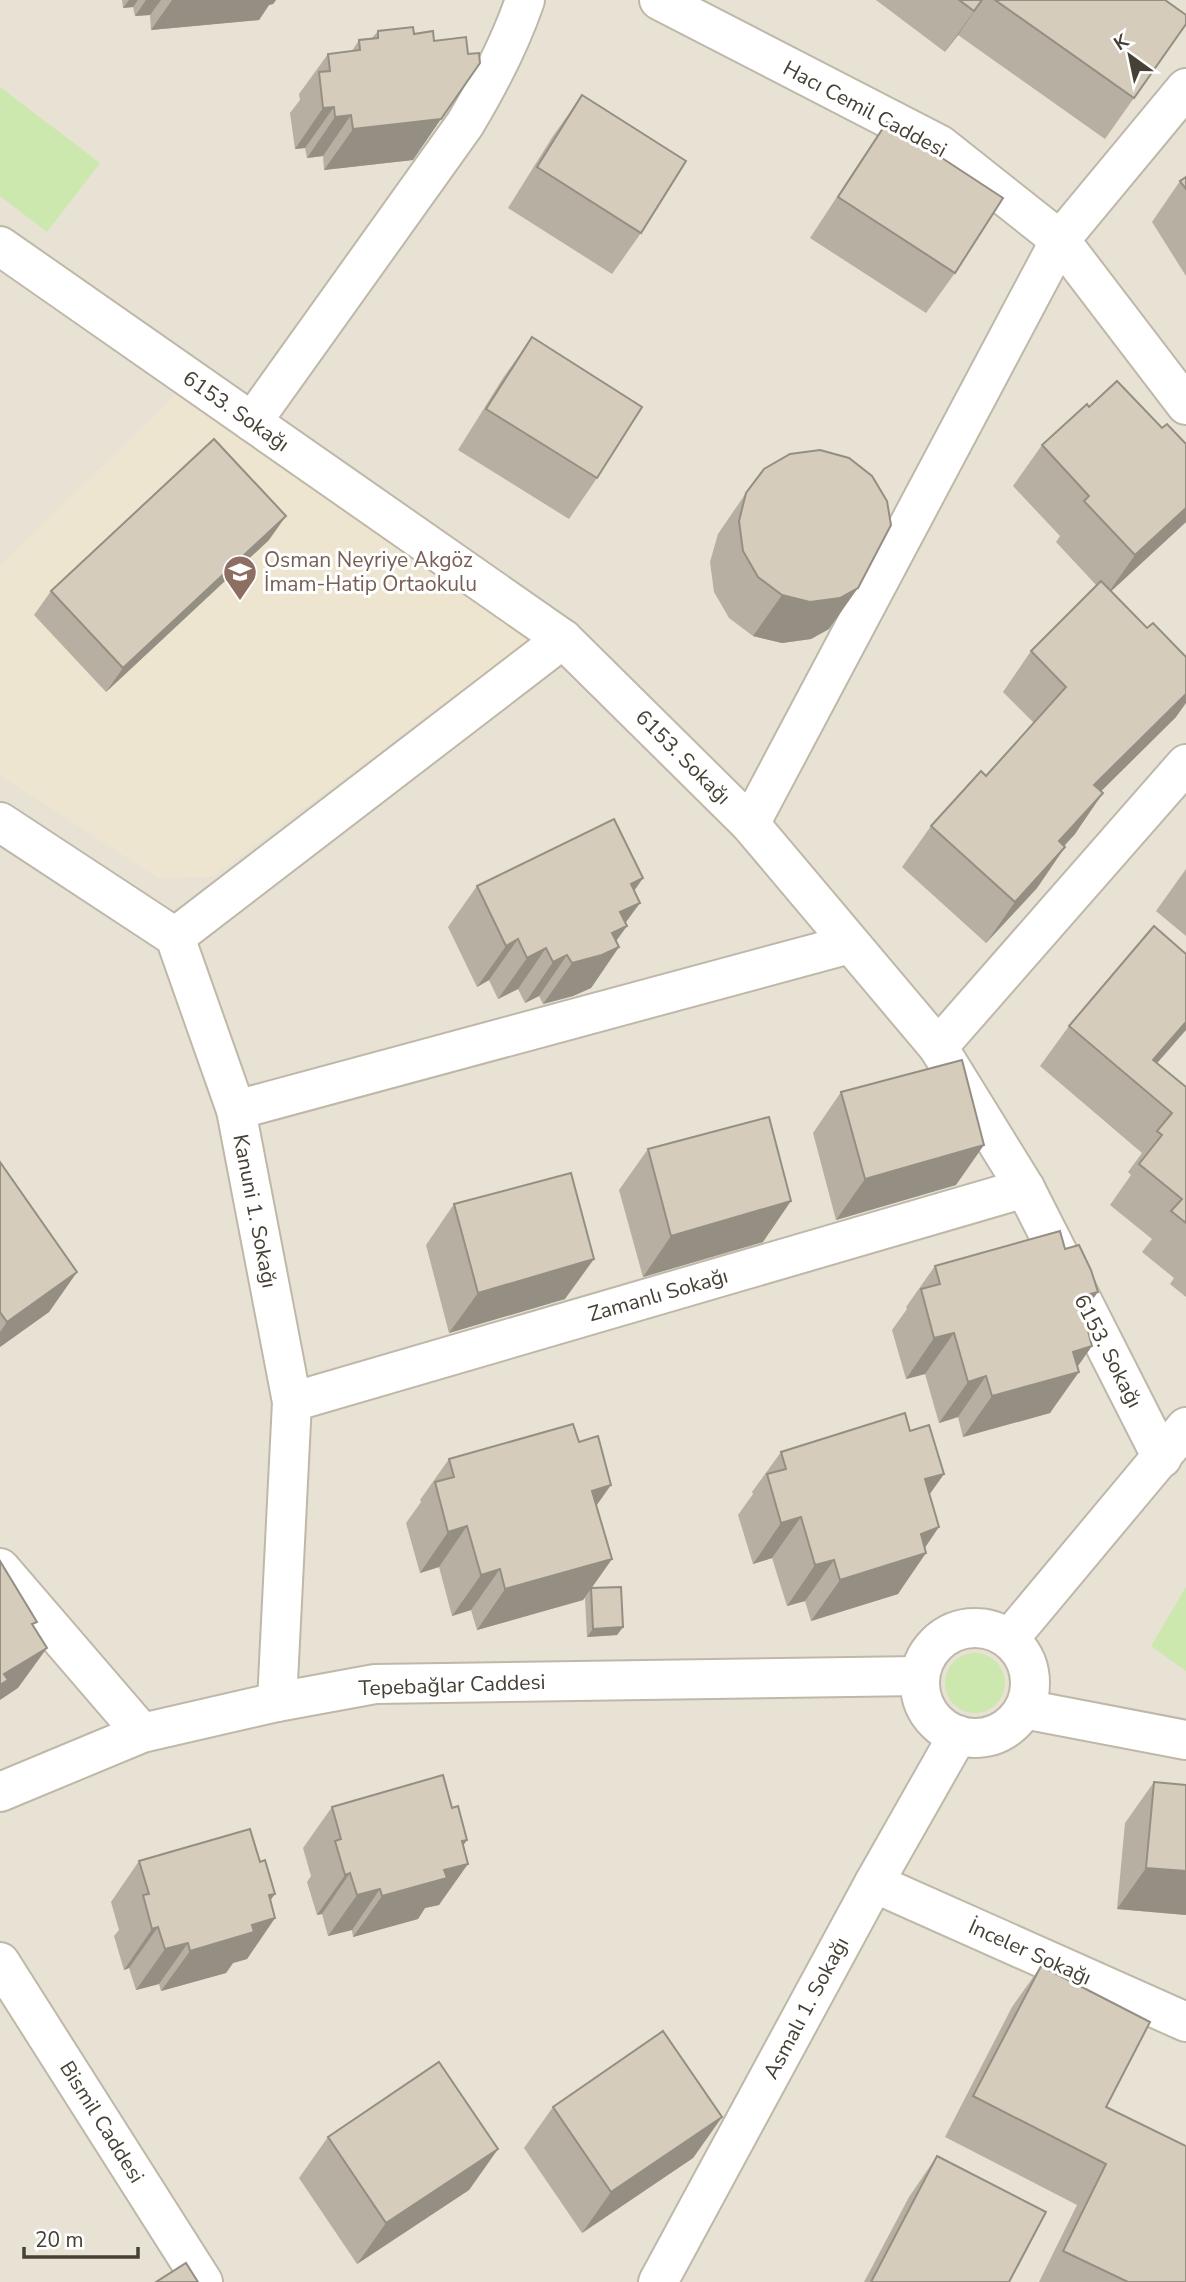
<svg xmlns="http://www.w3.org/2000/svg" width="1186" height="2282" viewBox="0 0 1186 2282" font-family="'Nunito Sans',sans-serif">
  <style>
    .residential { fill: #e7e2d4 }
    .education { fill: #ede5d0 }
    .green { fill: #cde8ae }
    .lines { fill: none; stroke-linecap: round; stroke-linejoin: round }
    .minor-casing { stroke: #bfb8a9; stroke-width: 42 }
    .minor { stroke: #fff; stroke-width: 38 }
    .wall { fill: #b7afa1 }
    .shaded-wall { fill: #958f83 }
    .building { fill: #d5ccbb; stroke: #958f83; stroke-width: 2 }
    .labels { text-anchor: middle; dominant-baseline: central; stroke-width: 6; stroke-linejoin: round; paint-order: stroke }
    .street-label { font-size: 21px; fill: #464035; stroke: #fff }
    .education-label { font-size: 21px; fill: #785e54; stroke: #fff; text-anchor: start }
  </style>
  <rect width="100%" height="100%" fill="#f3f0e6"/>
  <rect class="residential" x="0" y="0" width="1186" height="2282"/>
  <polygon class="education" points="176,394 532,637 212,877 158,878 0,775 0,566"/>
  <g class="green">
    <polygon points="0,87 100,163 47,232 0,196"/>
    <polygon points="1186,1587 1186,1671 1151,1646"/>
    <circle cx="975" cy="1683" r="30"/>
  </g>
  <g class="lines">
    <g class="minor-casing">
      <g id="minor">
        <polyline points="659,0 940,145 1060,240 1186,405"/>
        <polyline points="0,246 563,639 750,824 938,1047 1025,1188 1162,1458"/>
        <path d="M252,422L465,124C489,84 510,44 525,0"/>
        <polyline points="0,822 175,937 236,1110 292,1402 277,1702"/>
        <polyline points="750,824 1060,240 1186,88"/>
        <polyline points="175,937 563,639"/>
        <polyline points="938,1047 1186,764"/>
        <polyline points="236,1110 850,944"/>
        <polyline points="292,1402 1025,1188"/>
        <polyline points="0,1568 142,1733"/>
        <circle cx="975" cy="1683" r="55"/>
        <polyline points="1009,1639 1186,1427"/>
        <polyline points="1024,1709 1186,1740"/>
        <polyline points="0,1792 142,1733 277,1702 375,1684 920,1676"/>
        <polyline points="874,1883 1186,2022"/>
        <polyline points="0,1962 203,2282"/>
        <polyline points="658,2282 874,1883 958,1735"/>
      </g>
    </g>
    <use href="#minor" class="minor"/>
  </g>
  <g class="wall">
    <polygon points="122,0 276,0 273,4 269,5 259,20 151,30 150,15 135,16 133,7 123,8"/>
    <polygon points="876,0 1165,0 1186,24 1105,139 958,35 945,52"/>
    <polygon points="378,31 413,160 324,170 323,156 307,158 305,148 295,149 290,113 300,100 299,94 328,54 352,51 359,40 372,38"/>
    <polygon points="582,95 641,233 612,274 508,208 553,136"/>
    <polygon points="887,122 955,273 926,313 810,238 859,163"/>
    <polygon points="1186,177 1186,276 1152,222 1180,181"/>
    <polygon points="532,337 597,478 569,519 458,450 503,378"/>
    <polygon points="1089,407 1162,428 1186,444 1186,522 1111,591 1176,717 1101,791 1075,834 1064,846 1065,847 1037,888 986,943 902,867 931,826 986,776 1034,723 1003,692 1031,651 1097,586 1056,542 1060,536 1013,486 1042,445"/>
    <polygon points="746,493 829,629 811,639 782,643 753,636 729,618 714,592 710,562 718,534"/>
    <polygon points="269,540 106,692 34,615 51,591"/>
    <polygon points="1186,869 1186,936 1156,911"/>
    <polygon points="643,878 634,891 625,923 627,926 616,941 619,947 591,988 573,996 543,1004 539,996 525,1003 518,989 498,999 489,980 477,987 448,927 477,886"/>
    <polygon points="1069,1026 1157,1063 1186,1087 1186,1297 1170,1284 1174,1278 1142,1252 1152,1239 1110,1205 1131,1175 1128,1172 1142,1153 1040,1066"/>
    <polygon points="841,1092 956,1185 836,1220 813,1133"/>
    <polygon points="648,1149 763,1242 643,1277 619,1190"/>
    <polygon points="0,1162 77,1272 49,1312 0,1347"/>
    <polygon points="454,1204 565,1299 449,1333 426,1245"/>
    <polygon points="935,1266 1083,1313 1092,1346 1077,1367 1050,1413 963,1437 958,1417 939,1423 925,1374 906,1379 892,1330 907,1309 906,1307"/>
    <polygon points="781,1452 944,1474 929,1494 925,1548 898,1594 811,1621 805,1601 787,1606 772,1558 753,1564 738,1515 753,1494 752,1492"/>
    <polygon points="449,1459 596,1506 612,1559 583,1600 477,1630 471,1610 452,1616 439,1567 420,1573 406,1523 421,1502 420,1500"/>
    <polygon points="591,1588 623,1627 617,1635 587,1637 585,1597"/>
    <polygon points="1154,1782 1186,1915 1117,1909 1125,1823"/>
    <polygon points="332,1807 452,1808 467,1840 463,1845 439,1905 425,1908 418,1919 353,1937 352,1930 328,1936 322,1914 317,1915 307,1882 311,1876 303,1848"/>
    <polygon points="139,1861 270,1900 275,1918 247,1959 233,1963 226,1973 161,1991 159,1984 136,1990 129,1968 124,1970 114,1936 119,1930 111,1902"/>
    <polygon points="1041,1966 1106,2107 1186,2282 1039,2282 1077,2205 945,2137 1012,2007"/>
    <polygon points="553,2107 722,2117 693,2158 582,2233 524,2148"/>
    <polygon points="328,2137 498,2149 469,2190 357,2264 299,2178"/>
    <polygon points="937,2156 1009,2282 864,2282 909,2197"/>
  </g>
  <g class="shaded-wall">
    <polygon points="129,0 138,0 133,7 123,8"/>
    <polygon points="146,0 161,0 150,15 135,16"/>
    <polygon points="172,0 276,0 273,4 269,5 259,20 151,30"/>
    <polygon points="982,0 958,35 945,52 974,11"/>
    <polygon points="334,107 305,148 295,149 323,108"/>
    <polygon points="351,115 323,156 307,158 335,117"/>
    <polygon points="441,119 413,160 324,170 353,129"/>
    <polygon points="1186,508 1186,522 1106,596 1135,555"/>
    <polygon points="286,516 269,540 106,692 123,668"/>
    <polygon points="858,588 829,629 811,639 782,643 753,636 782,595"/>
    <polygon points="1186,694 1186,703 1176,717 1066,826 1094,785"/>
    <polygon points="1103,793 1075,834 1031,882 1059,841"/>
    <polygon points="1065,847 1037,888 986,943 1015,902"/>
    <polygon points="643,878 614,919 631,884"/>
    <polygon points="640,903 621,929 627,926 608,952 619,947 591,988 573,996 543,1004 572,963 620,912"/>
    <polygon points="518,939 489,980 477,987 506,946"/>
    <polygon points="546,948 518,989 498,999 527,958"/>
    <polygon points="567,955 539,996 525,1003 553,962"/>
    <polygon points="1186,1022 1186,1030 1138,1085 1153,1060"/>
    <polygon points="984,1145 956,1185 836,1220 865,1179"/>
    <polygon points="791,1201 763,1242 643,1277 671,1236"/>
    <polygon points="594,1259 565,1299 449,1333 478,1293"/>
    <polygon points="77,1272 49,1312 0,1347 0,1332 7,1322"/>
    <polygon points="1098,1292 1069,1333 1079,1297"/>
    <polygon points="954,1333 925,1374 906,1379 934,1338"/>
    <polygon points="1092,1346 1073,1373 1079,1372 1050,1413 963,1437 992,1396 1073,1352"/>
    <polygon points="986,1376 958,1417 939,1423 968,1382"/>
    <polygon points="944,1474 915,1515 925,1479"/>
    <polygon points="611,1485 582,1526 592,1491"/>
    <polygon points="801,1517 772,1558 753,1564 781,1523"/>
    <polygon points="467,1526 439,1567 420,1573 448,1532"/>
    <polygon points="939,1527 920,1555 926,1553 898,1594 811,1621 840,1580 921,1534"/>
    <polygon points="612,1559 583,1600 477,1630 505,1589"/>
    <polygon points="834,1560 805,1601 787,1606 815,1565"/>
    <polygon points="500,1569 471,1610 452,1616 481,1575"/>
    <polygon points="623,1627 617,1635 587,1637 593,1629"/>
    <polygon points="47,1648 18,1688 0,1700 0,1680 4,1674"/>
    <polygon points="467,1840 446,1870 468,1864 439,1905 425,1908 418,1919 353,1937 382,1896 462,1841"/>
    <polygon points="1146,1868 1186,1871 1186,1915 1117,1909"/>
    <polygon points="350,1873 322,1914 317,1915 345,1875"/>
    <polygon points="380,1889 352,1930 328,1936 357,1895"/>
    <polygon points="275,1894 253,1924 275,1918 247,1959 233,1963 226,1973 161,1991 190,1951 269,1895"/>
    <polygon points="158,1927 129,1968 124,1970 152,1929"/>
    <polygon points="188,1943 159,1984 136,1990 165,1949"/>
    <polygon points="722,2117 693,2158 582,2233 611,2192"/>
    <polygon points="498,2149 469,2190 357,2264 386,2223"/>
  </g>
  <g class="building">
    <polygon points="959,0 982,0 974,11"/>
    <polygon points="995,0 1165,0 1186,15 1186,24 1134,98"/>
    <polygon points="413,27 414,34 433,31 434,41 466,37 468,54 479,53 480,63 441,119 353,129 351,115 335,117 334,107 323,108 319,72 330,71 328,54 360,50 359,40 378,38 378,31"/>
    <polygon points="582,95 686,161 641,233 537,167"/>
    <polygon points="887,122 1003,198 955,273 838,197"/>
    <polygon points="1186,177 1186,189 1180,181"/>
    <polygon points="532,337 642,407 597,478 486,409"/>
    <polygon points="1117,381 1162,428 1167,424 1186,444 1186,508 1135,555 1084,501 1089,496 1042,445 1087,404 1089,407"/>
    <polygon points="214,439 286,516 123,668 51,591"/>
    <polygon points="820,450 849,458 872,476 887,501 891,525 858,588 840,598 810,602 782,595 758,577 743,551 739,521 746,493 764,469 790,454"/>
    <polygon points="1101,581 1147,628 1153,623 1186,657 1186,694 1094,785 1103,793 1059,841 1065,847 1015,902 931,826 981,771 986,776 1066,687 1031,651"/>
    <polygon points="614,819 643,878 631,884 640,903 620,912 627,926 612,933 619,947 602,955 572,963 567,955 553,962 546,948 527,958 518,939 506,946 477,886"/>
    <polygon points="1154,926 1186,954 1186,1022 1153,1060 1186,1087 1186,1223 1171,1211 1182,1199 1139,1164 1162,1135 1157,1131 1172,1113 1069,1026"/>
    <polygon points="962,1060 984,1145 865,1179 841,1092"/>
    <polygon points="769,1117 791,1201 671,1236 648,1149"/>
    <polygon points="0,1162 77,1272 7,1322 0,1312"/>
    <polygon points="571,1173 594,1259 478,1293 454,1204"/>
    <polygon points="1060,1231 1065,1249 1079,1245 1091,1270 1098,1292 1079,1297 1092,1346 1073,1352 1079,1372 992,1396 986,1376 968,1382 954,1333 934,1338 921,1289 940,1284 935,1266"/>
    <polygon points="905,1413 910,1431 929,1425 944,1474 925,1479 939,1527 921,1534 926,1553 840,1580 834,1560 815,1565 801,1517 781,1523 767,1474 786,1469 781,1452"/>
    <polygon points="573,1424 579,1442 598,1436 611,1485 592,1491 612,1559 505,1589 500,1569 481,1575 467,1526 448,1532 435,1482 454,1477 449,1459"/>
    <polygon points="0,1561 37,1622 32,1624 47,1648 4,1674 8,1680 0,1685"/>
    <polygon points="621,1587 623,1627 593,1629 591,1588"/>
    <polygon points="443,1775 452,1808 458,1806 467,1840 462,1841 468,1864 444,1870 447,1878 382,1896 380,1889 357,1895 350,1873 345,1875 335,1841 341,1839 332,1807"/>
    <polygon points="1154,1782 1186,1785 1186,1871 1146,1868"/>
    <polygon points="250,1829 260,1862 265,1860 275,1894 269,1895 275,1918 252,1925 254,1932 190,1951 188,1943 165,1949 158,1927 152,1929 143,1895 149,1894 139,1861"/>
    <polygon points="1041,1966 1150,2022 1106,2107 1186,2146 1186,2282 1128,2282 1063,2251 1106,2164 973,2096"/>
    <polygon points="663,2031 722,2117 611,2192 553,2107"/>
    <polygon points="439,2062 498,2149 386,2223 328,2137"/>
    <polygon points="937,2156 1046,2212 1009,2282 871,2282"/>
    <polygon points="186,2263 198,2282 156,2282"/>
  </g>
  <defs>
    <g id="school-pin" transform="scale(1.75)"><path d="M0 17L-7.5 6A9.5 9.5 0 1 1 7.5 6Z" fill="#8d6e63" stroke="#fff"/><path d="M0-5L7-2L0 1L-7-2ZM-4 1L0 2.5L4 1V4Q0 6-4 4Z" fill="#fff"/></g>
  </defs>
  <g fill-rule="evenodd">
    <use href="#school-pin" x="240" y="572"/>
  </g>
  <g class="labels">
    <g class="street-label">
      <text transform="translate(865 109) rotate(28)">Hacı Cemil Caddesi</text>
      <text transform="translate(236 411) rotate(35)">6153. Sokağı</text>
      <text transform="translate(683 757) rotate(45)">6153. Sokağı</text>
      <text transform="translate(255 1211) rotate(79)">Kanuni 1. Sokağı</text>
      <text transform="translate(658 1295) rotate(-16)">Zamanlı Sokağı</text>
      <text transform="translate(1108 1351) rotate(63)">6153. Sokağı</text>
      <text transform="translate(452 1685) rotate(-2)">Tepebağlar Caddesi</text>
      <text transform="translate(1030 1952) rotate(24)">İnceler Sokağı</text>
      <text transform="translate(806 2008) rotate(-62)">Asmalı 1. Sokağı</text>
      <text transform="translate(102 2122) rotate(58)">Bismil Caddesi</text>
    </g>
    <g class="education-label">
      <text x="264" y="560">Osman Neyriye Akgöz<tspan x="264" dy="24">İmam-Hatip Ortaokulu</tspan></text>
    </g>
  </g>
  <g transform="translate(1130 56) rotate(327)" stroke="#ffffff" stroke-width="5" paint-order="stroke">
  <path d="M0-5L12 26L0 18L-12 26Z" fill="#464035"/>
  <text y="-10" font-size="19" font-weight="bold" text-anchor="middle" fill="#464035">K</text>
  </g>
  <path d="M24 2247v10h114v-10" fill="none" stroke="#464035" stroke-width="3.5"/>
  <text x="35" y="2247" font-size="21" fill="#464035" stroke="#ffffff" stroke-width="5" paint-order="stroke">20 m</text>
</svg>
